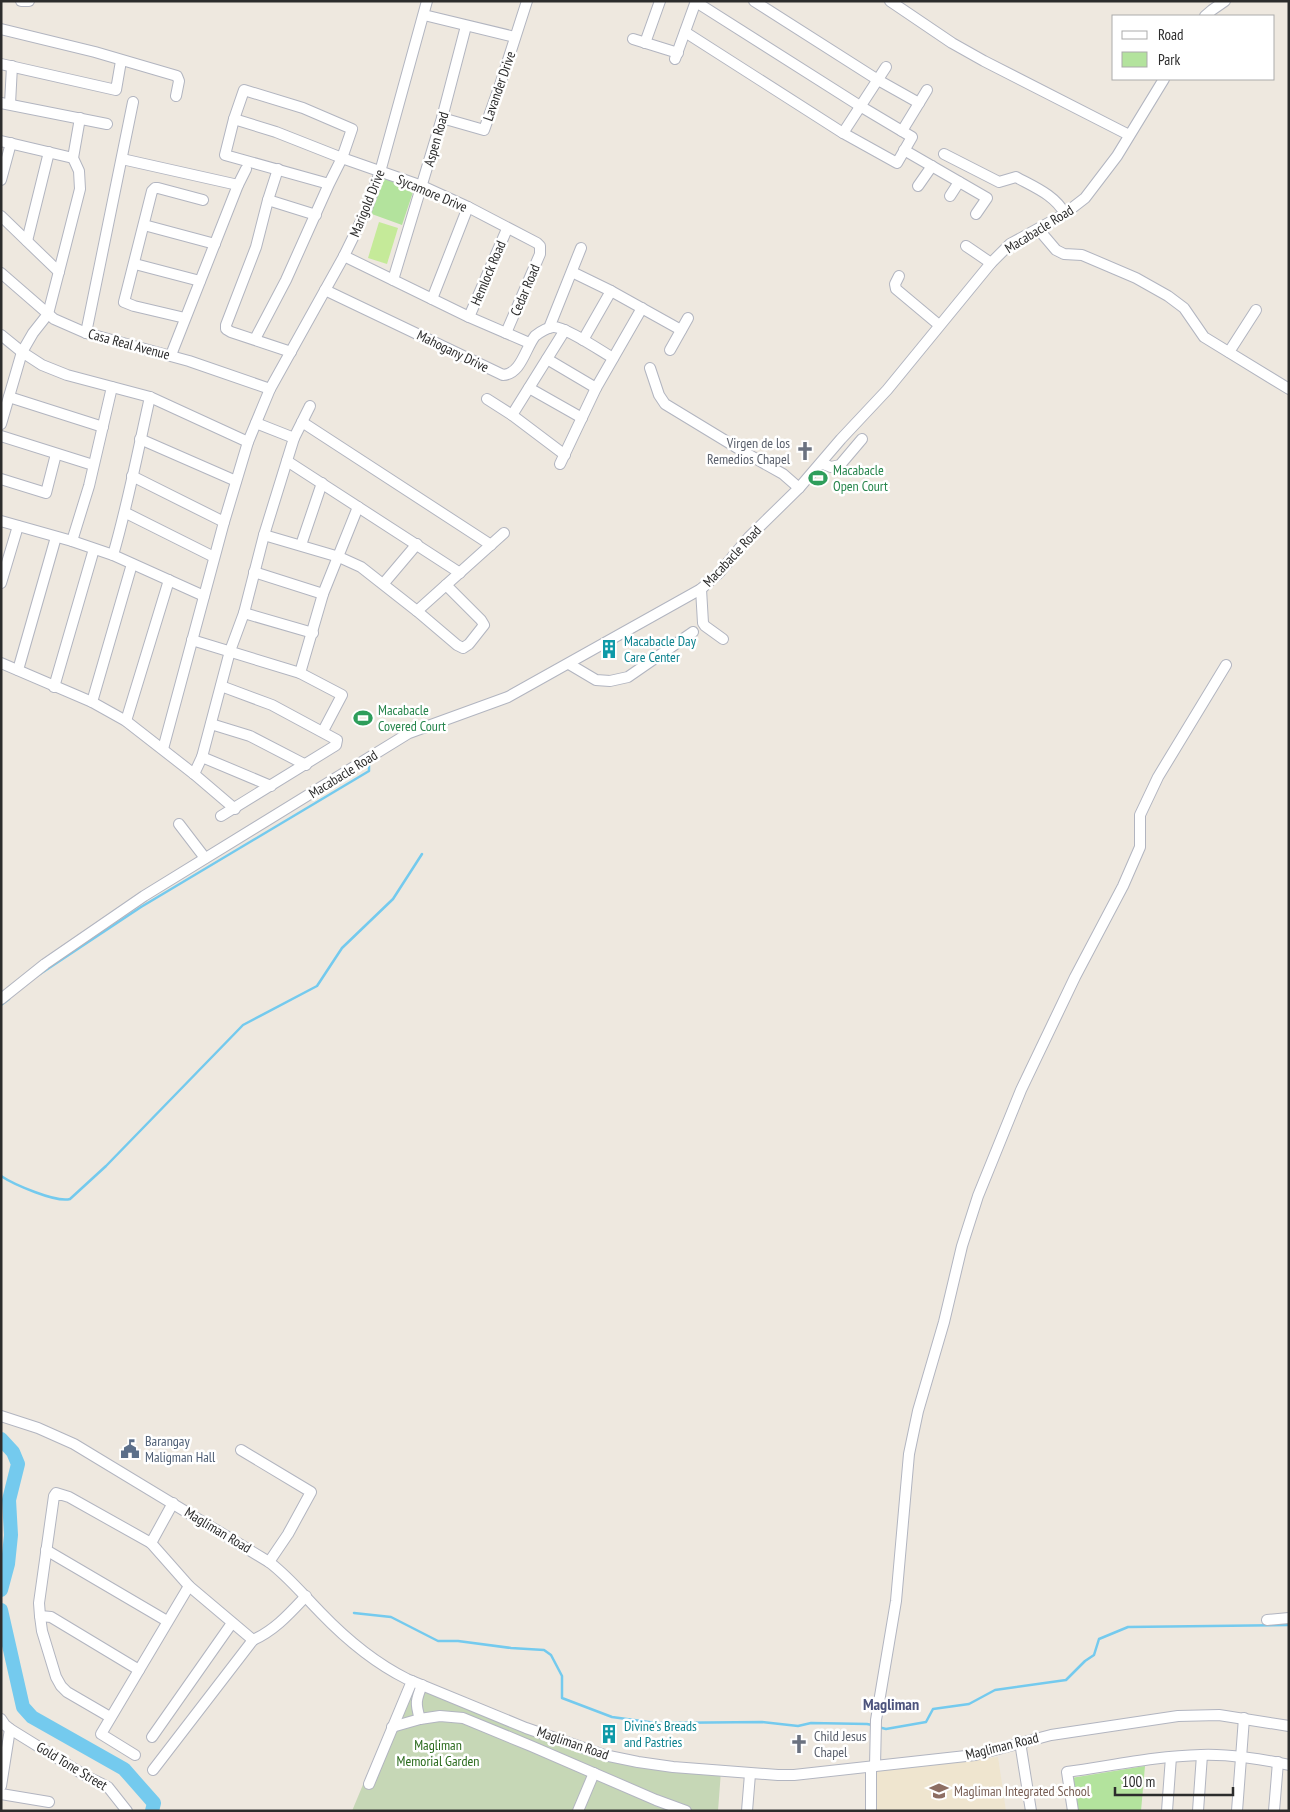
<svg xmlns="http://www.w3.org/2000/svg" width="1290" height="1812" viewBox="0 0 1290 1812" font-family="'PT Sans Narrow',sans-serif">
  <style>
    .education { fill: #efe5cf }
    .green { fill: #b3e39d }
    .cemetery { fill: #c6d7b6 }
    .pitch { fill: #c5ea99 }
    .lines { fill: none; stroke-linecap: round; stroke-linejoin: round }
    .stream { stroke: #74caee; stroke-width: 2.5 }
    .river { stroke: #74caee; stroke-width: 14 }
    .minor-casing { stroke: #b2b5c0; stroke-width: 12 }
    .minor { stroke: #fff; stroke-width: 10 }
    .labels { text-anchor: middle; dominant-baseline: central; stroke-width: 5; stroke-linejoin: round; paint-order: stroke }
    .street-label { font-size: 14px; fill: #2c2c2c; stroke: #fff }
    .worship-label { font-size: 14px; fill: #5b616d; stroke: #fff; text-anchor: end }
    .leisure-label { font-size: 14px; fill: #27864d; stroke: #fff; text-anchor: start }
    .culture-label { font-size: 14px; fill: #0d838f; stroke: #fff; text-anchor: start }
    .service-label { font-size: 14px; fill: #4e5e75; stroke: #fff; text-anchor: start }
    .park-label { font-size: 14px; fill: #2a6a1c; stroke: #fff }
    .education-label { font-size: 14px; fill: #785e54; stroke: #fff; text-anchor: start }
    .quarter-label { font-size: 16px; font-weight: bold; fill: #4d547d; stroke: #fff }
  </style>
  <rect width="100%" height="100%" fill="#eee8df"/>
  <polygon class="education" points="998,1757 1006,1811 875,1811 876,1771"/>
  <g class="green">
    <polygon points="382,175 415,186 402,225 369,213"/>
    <polygon points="1145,1766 1141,1811 1076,1811 1071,1778"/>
  </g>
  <polygon class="cemetery" points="407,1679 604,1755 721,1771 718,1811 352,1811"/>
  <polygon class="pitch" points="379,222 398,228 387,264 368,258"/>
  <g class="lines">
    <g class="stream">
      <polyline points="37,976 141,907 369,771 369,762"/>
      <polyline points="1,1005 9,999"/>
      <path d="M1,1176C13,1184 56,1203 70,1199L106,1166L243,1025L317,986L342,948L393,899L422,854"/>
      <polyline points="354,1613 391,1617 438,1641 458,1641 511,1648 544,1650 551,1655 562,1676 562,1698 612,1717 656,1723 762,1722 798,1726 811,1723 867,1724 872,1725"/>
      <polyline points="878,1727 886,1729 926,1722 933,1709 969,1704 995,1690 1066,1680 1085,1661 1094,1655 1099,1639 1128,1627 1289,1625"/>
    </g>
    <g class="river">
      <polyline points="1,1439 13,1452 18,1464 9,1500 11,1535 8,1564 1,1590"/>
      <polyline points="1,1610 23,1707 32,1717 124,1769 154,1803 152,1811"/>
    </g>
    <g class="minor-casing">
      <g id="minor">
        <polyline points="21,1 29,1"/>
        <polyline points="754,1 878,80 919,103"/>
        <polyline points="890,1 952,43 984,61 1129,135"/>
        <polyline points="424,15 515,37"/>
        <polyline points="1205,16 1212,10 1225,1"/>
        <polyline points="1,29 95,52 177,76 179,81 176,96"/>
        <polyline points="685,32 843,133 897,163 912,137 860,106 696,2"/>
        <polyline points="633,39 678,53"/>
        <polyline points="645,43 660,1"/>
        <polyline points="675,59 696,1"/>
        <polyline points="1,64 116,90 121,61"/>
        <polyline points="1,103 107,124"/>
        <polyline points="10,104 12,66"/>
        <polyline points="442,118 484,130 500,85 527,1"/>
        <polyline points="234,119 276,132 342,158 422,186 468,207 537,243 540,246 540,254 506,333"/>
        <polyline points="902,131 927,90"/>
        <polyline points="843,133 886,67"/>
        <polyline points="1,141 73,158"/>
        <polyline points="904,150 987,198 976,214"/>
        <path d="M944,154L999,182L1016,177C1034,187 1055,195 1065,214"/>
        <polyline points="122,159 238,185"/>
        <polyline points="278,169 268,200 256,247 226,325 226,329 231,332 291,352"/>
        <polyline points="1,180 11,143"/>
        <polyline points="918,186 932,166"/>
        <polyline points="950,196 959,182"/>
        <polyline points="268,200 316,215"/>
        <polyline points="1,216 59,272"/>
        <polyline points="144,225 215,244"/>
        <polyline points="1039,230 1056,250 1064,254 1082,255 1136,278 1168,296 1184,308 1204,337 1289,389"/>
        <polyline points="27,241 49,152"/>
        <polyline points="966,246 991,263"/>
        <polyline points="344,256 469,317 527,342"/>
        <polyline points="135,264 200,281"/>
        <polyline points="572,272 611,291 681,330"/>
        <polyline points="1,273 54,319 86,333 189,361 270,389"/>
        <polyline points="899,276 895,284 896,289 939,325"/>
        <polyline points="393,280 442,118 466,26"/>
        <path d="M325,290L503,375C521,374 525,349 535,336C540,332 546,328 553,327C564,326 601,351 613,358"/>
        <polyline points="432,299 468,207"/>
        <polyline points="469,317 507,229"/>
        <polyline points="185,318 134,306 124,302 152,191 155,188 158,188 203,200"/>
        <polyline points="549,328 581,248"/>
        <polyline points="86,333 133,102"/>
        <polyline points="1,335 22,352 42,365 67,375 150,397 248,442"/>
        <polyline points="255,339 286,280 329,184 342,158 352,129 303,108 244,90 234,119 225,155 329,184"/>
        <polyline points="583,340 611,291"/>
        <polyline points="670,350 688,318"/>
        <polyline points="1229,352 1256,310"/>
        <polyline points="171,355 238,185 246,169"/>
        <polyline points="547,359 596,388"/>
        <polyline points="650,368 659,395 665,404 744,452 783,474 799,488"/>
        <polyline points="529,388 582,418"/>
        <polyline points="9,397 103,427"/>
        <polyline points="487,399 512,415 565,455"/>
        <polyline points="512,415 565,330"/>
        <polyline points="302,422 491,545"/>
        <polyline points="1,424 22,352 33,333 48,314 64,252 80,189 79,171 73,158 80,118"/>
        <polyline points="1,436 93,465"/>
        <polyline points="294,438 310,406"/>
        <polyline points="140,439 236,481"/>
        <polyline points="287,461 460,573"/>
        <polyline points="821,463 831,467 840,465 862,439"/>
        <polyline points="560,464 596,388 642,308"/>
        <polyline points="132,476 224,522"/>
        <polyline points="1,479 46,493 56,454"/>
        <polyline points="126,513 214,557"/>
        <polyline points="1,521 72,541 113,555 204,596"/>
        <polyline points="264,535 339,557 361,567 417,611 457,645 463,648 469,644 484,625 481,620 446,585"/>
        <polyline points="72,541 89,486 112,387"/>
        <polyline points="301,545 322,483"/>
        <path d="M113,555C128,504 138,450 150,397"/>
        <polyline points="254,572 323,594"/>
        <polyline points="1,583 18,526"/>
        <polyline points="384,583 417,544"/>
        <polyline points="701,589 703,623 705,626 723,639"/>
        <polyline points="417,611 504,533"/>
        <polyline points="244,613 313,633"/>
        <polyline points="192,640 300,673 342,695 323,731"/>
        <polyline points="1,663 92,702 126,721 194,774 235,809"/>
        <polyline points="569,664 596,680 610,681 628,677 693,632"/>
        <polyline points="18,670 56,537"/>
        <polyline points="300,673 323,594 358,507"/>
        <polyline points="221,686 272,705 337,740 336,745 333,747 221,816"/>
        <polyline points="54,687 94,549"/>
        <polyline points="92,702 132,564"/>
        <polyline points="126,721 169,580"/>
        <polyline points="211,724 250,736 306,765"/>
        <polyline points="163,749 224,522 248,442 270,389 344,256 366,211 380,172 427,1"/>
        <polyline points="202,757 271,786"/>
        <polyline points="194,774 202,757 230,651 244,613 264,535 294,438 256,423"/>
        <polyline points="179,824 205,858"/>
        <polyline points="1,999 45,964 144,896 409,733 508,697 701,589 719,573 749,537 799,488 841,439 887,390 991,263 1010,244 1063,215 1085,198 1117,156 1164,79"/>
        <path d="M1,1416L38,1428L74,1444L269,1562C289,1577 304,1596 321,1613C346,1639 375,1663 407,1679L526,1728L604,1755L638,1762L673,1767L778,1775H794L975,1755L1051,1735L1178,1716L1219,1715L1289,1726"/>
        <polyline points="241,1450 311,1492 288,1534 269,1562"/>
        <polyline points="151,1543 173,1503"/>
        <polyline points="46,1550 167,1621"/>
        <polyline points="40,1616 51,1617 139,1670"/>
        <polyline points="1267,1620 1289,1618"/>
        <path d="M253,1640C275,1630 289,1614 306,1596"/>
        <polyline points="110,1717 67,1692 61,1686 56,1677 42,1631 40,1616 39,1603 54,1496 56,1493 69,1497 151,1543 189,1586 253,1640 153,1770"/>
        <polyline points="1,1719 5,1725 10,1729 86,1776 108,1787 127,1811"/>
        <path d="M420,1719C415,1703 416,1700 422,1685"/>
        <polyline points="392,1727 420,1719 440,1716 463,1718 531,1746 656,1800 686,1811"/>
        <polyline points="152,1737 232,1623"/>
        <polyline points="1020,1742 1031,1811"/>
        <polyline points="135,1755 101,1734 189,1586"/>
        <polyline points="875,1766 876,1720 896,1601 909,1454 918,1411 944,1322 962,1246 978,1196 1021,1090 1075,977 1123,886 1140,847 1140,815 1158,777 1226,665"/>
        <polyline points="369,1784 412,1681"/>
        <polyline points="1,1786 10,1729"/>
        <polyline points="1,1794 49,1802"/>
        <polyline points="578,1811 594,1773"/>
        <polyline points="747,1811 750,1774"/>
        <polyline points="871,1811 871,1767"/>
        <path d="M1073,1811L1067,1772C1111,1766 1156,1756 1201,1755C1227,1754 1263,1759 1289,1765"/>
        <polyline points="1167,1811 1171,1757"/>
        <polyline points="1198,1811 1202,1755"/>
        <polyline points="1237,1811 1244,1718"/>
        <polyline points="1274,1811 1278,1762"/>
      </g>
    </g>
    <use href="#minor" class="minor"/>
  </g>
  <defs>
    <g id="church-bare" transform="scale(1.5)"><path d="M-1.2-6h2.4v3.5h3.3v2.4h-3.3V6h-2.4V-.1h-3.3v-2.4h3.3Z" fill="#6b7280" stroke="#fff" stroke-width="2.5" paint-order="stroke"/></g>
    <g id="stadium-bare" transform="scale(1.5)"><path d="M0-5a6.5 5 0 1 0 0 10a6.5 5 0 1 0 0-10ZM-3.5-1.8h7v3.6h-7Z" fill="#2e9e5b" stroke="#fff" stroke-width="2.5" paint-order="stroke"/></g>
    <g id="building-bare" transform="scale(1.5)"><path d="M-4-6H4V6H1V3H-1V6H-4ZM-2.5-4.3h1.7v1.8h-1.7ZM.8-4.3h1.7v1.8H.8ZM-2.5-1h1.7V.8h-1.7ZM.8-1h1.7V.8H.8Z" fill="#0f9aa8" stroke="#fff" stroke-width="2.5" paint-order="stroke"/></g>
    <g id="civic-bare" transform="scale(1.5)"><path d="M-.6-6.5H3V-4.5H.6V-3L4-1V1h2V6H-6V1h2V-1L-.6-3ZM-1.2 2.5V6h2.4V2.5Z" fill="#5c6f8a" stroke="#fff" stroke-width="2.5" paint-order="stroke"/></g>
    <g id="school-bare" transform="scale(1.5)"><path d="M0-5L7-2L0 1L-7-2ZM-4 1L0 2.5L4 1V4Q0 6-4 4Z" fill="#8d6e63" stroke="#fff" stroke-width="2.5" paint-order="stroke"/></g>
  </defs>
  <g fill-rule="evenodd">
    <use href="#church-bare" x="805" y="451"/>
    <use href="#stadium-bare" x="818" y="478"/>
    <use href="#building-bare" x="609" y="649"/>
    <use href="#stadium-bare" x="363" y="718"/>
    <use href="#civic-bare" x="130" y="1449"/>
    <use href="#building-bare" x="609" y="1734"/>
    <use href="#church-bare" x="799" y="1744"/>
    <use href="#school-bare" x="939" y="1791"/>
  </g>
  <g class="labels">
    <g class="street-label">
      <text transform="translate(499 86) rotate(-71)">Lavander Drive</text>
      <text transform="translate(436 139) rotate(-74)">Aspen Road</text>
      <text transform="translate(432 193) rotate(23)">Sycamore Drive</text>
      <text transform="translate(367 203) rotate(-68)">Marigold Drive</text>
      <text transform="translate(1039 229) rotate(-32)">Macabacle Road</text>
      <text transform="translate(488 273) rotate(-67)">Hemlock Road</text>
      <text transform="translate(525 290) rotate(-67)">Cedar Road</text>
      <text transform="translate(129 344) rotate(15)">Casa Real Avenue</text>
      <text transform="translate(453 351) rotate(26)">Mahogany Drive</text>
      <text transform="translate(732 556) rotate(-47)">Macabacle Road</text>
      <text transform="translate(343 774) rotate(-32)">Macabacle Road</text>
      <text transform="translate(218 1530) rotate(31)">Magliman Road</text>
      <text transform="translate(573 1743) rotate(19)">Magliman Road</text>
      <text transform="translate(1002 1746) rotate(-14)">Magliman Road</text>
      <text transform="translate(72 1766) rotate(31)">Gold Tone Street</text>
    </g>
    <g class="worship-label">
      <text x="790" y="443">Virgen de los<tspan x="790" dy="16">Remedios Chapel</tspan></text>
      <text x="814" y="1736" text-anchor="start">Child Jesus<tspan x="814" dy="16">Chapel</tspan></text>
    </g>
    <g class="leisure-label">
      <text x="833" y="470">Macabacle<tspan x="833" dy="16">Open Court</tspan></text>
      <text x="378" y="710">Macabacle<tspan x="378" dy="16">Covered Court</tspan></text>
    </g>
    <g class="culture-label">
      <text x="624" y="641">Macabacle Day<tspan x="624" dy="16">Care Center</tspan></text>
      <text x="624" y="1726">Divine's Breads<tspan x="624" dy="16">and Pastries</tspan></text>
    </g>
    <g class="service-label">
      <text x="145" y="1441">Barangay<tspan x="145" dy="16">Maligman Hall</tspan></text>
    </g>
    <g class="park-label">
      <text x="438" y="1745">Magliman<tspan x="438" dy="16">Memorial Garden</tspan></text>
    </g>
    <g class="education-label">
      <text x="954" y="1791">Magliman Integrated School</text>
    </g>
    <g class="quarter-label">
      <text x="891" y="1704">Magliman</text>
    </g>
  </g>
  <rect width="1290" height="1812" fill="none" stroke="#2c2c2c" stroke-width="5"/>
  <rect x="1112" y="15" width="162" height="65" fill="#ffffff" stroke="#ababab"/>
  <rect x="1122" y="31" width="25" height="8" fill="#ffffff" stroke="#ababab"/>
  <text x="1158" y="40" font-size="15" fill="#2c2c2c">Road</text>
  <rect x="1122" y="52" width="25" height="15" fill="#b3e39d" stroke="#ababab"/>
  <text x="1158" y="65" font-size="15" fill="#2c2c2c">Park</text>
  <path d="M1115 1787v8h118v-8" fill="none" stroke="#2c2c2c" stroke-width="2.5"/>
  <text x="1122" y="1787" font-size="15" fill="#2c2c2c" stroke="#ffffff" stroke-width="4" paint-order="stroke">100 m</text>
</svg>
